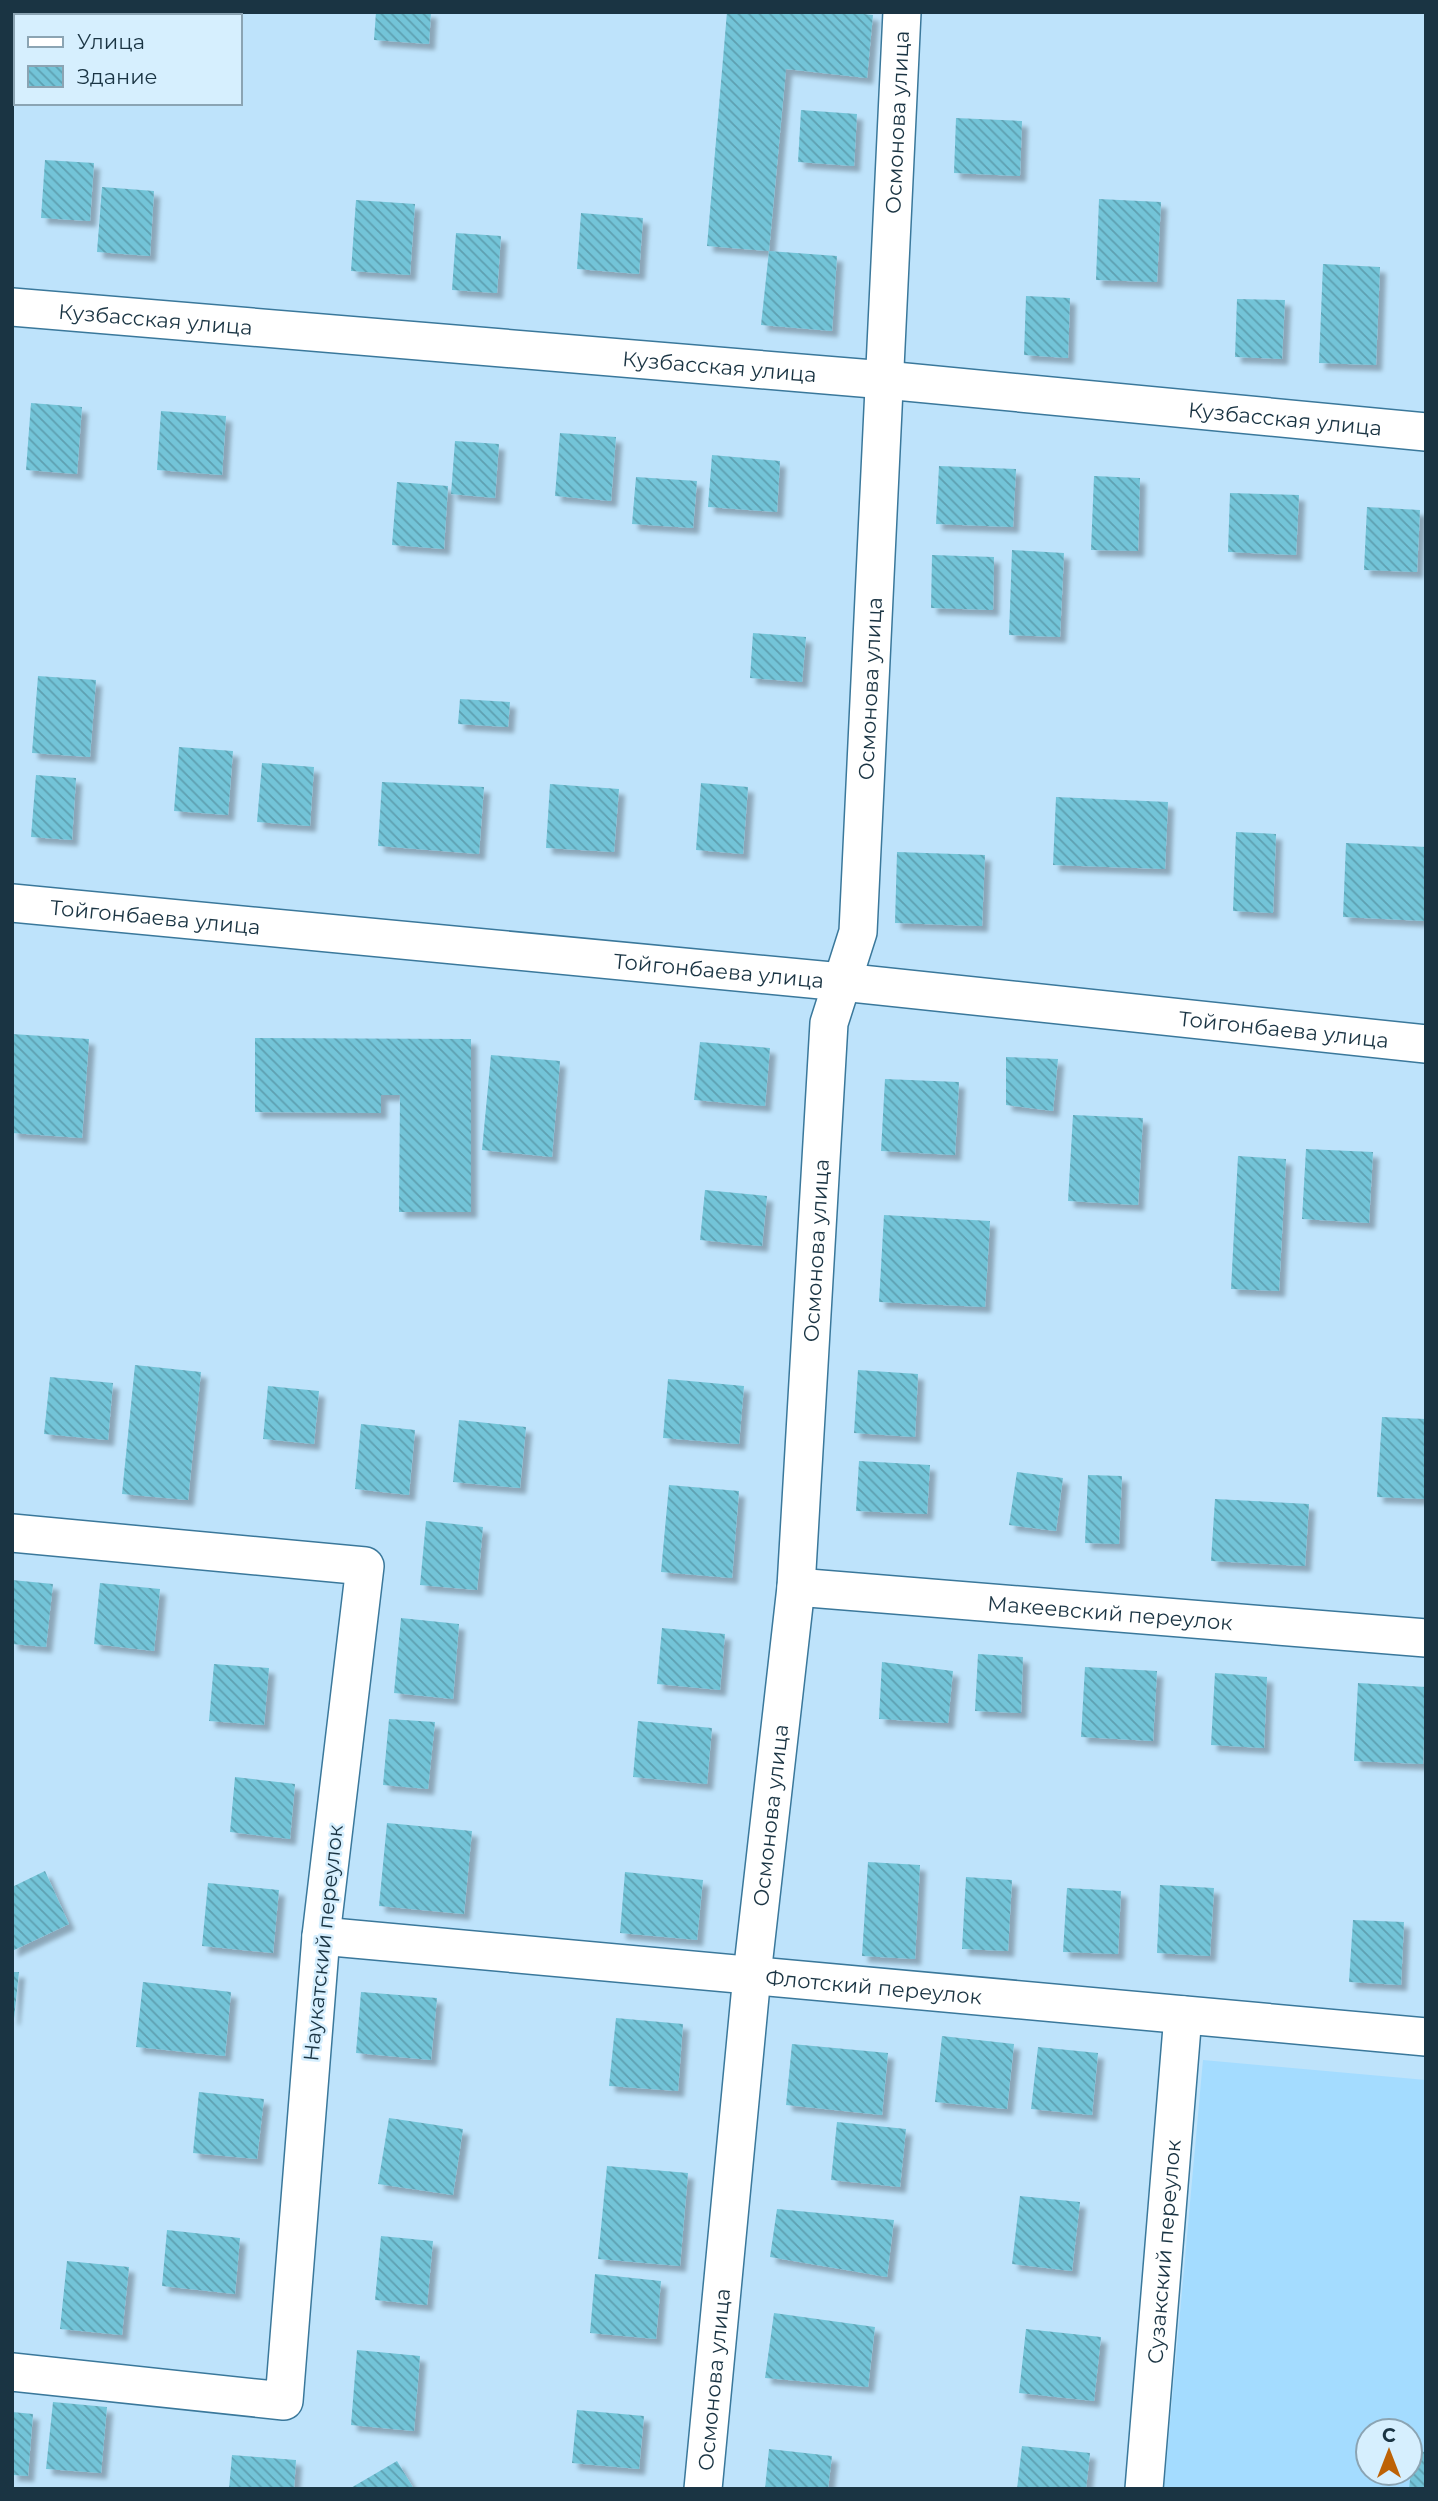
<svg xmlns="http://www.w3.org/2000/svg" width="1438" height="2501" viewBox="0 0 1438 2501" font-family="Montserrat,sans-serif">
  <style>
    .built { fill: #a4dcff; fill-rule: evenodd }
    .building { fill: url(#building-back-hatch); filter: url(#shadow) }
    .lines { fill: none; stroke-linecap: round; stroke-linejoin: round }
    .minor-casing { stroke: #3a789b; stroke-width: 40 }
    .minor { stroke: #fff; stroke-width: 37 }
    .labels { text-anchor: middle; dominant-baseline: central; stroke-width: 5; stroke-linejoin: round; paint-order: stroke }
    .street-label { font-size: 21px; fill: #1a3443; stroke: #d6effe }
  </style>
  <defs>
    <pattern id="building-back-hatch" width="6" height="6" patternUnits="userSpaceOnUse" patternTransform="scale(1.75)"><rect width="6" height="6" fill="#73c4d8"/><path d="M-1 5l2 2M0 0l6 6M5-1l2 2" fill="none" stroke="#5ea0b1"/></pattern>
    <filter id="shadow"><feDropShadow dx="6" dy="6" stdDeviation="2" flood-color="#0004"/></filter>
  </defs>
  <rect width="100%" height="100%" fill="#bee3fb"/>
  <path class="built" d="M1203,2060L1426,2080V2489H1164ZM1368,2431H1410V2473H1368Z"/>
  <g class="building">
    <polygon points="376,12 431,12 429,44 374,40"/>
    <polygon points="727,12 846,12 873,15 867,78 786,69 769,251 837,256 832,331 761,325 769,251 707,246"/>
    <polygon points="801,110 857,114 854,166 798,162"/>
    <polygon points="956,118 1022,121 1020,176 954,173"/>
    <polygon points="45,160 94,163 90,221 41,218"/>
    <polygon points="102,187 154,191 150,256 97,252"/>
    <polygon points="1099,199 1161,202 1157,282 1096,280"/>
    <polygon points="356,200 415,204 410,275 351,271"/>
    <polygon points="581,213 643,218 639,274 577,269"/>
    <polygon points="456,233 501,236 497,293 452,290"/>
    <polygon points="1323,264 1380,267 1376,365 1319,363"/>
    <polygon points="1026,296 1070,298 1068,358 1024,355"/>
    <polygon points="1237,299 1285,300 1282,359 1235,357"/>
    <polygon points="31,403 82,407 77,474 26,470"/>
    <polygon points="161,411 226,416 222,475 157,470"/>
    <polygon points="560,433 616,437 611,501 555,496"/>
    <polygon points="455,441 499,444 495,498 451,494"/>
    <polygon points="712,455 780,461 777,512 708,507"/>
    <polygon points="939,466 1016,469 1013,527 936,524"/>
    <polygon points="1094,476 1140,478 1138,551 1091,550"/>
    <polygon points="636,477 697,481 693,528 632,524"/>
    <polygon points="397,482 448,486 444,549 392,545"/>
    <polygon points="1230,493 1299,495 1296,555 1228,552"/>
    <polygon points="1367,507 1420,510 1417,572 1364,570"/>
    <polygon points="1012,550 1064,553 1060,637 1009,635"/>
    <polygon points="932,555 994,557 993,610 931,608"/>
    <polygon points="753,633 806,637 802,682 750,678"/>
    <polygon points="38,676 96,680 90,757 32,753"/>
    <polygon points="460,699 510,702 508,727 458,724"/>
    <polygon points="179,747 233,751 228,815 174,811"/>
    <polygon points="262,763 314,767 310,826 257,822"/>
    <polygon points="36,775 76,778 72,840 31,837"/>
    <polygon points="382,782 484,787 479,854 378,846"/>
    <polygon points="701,783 748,787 743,854 696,850"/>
    <polygon points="550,784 619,789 614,852 546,848"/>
    <polygon points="1056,797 1168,802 1165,869 1053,865"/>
    <polygon points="1236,832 1276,834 1273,913 1233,911"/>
    <polygon points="1346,843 1426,847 1426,921 1343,917"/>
    <polygon points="897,852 985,855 982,926 895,923"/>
    <polygon points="12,1034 89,1039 82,1138 12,1133"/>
    <polygon points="255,1038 471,1039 471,1212 399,1212 400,1095 381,1095 381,1113 255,1112"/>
    <polygon points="700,1042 770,1048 765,1106 694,1100"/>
    <polygon points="491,1055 560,1061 552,1157 482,1150"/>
    <polygon points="1006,1057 1058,1059 1053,1111 1006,1105"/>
    <polygon points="885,1079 959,1082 955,1155 881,1151"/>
    <polygon points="1073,1115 1143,1118 1138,1205 1068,1201"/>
    <polygon points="1306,1149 1373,1152 1369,1223 1302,1219"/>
    <polygon points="1238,1156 1286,1159 1279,1291 1231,1289"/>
    <polygon points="705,1190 767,1196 762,1246 700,1240"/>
    <polygon points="884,1215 990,1221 985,1307 879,1302"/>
    <polygon points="135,1365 201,1372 188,1500 122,1494"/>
    <polygon points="858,1370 918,1374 915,1437 854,1433"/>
    <polygon points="50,1377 113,1383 108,1440 44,1434"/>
    <polygon points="668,1379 744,1386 739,1444 663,1438"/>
    <polygon points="268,1386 319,1391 314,1444 263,1439"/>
    <polygon points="1382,1417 1426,1419 1426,1499 1377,1497"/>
    <polygon points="459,1420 526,1427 520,1488 453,1482"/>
    <polygon points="361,1424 415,1430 409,1495 355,1489"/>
    <polygon points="859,1461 930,1465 927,1514 856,1511"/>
    <polygon points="1017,1472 1063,1478 1056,1531 1009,1525"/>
    <polygon points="1088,1475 1122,1476 1119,1544 1085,1543"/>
    <polygon points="669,1485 739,1491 732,1578 661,1572"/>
    <polygon points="1215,1499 1309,1504 1305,1566 1211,1561"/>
    <polygon points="426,1521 483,1527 477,1590 420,1585"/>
    <polygon points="12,1580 53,1584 46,1647 12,1644"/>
    <polygon points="100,1583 160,1589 154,1651 94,1644"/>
    <polygon points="401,1618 459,1624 453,1699 394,1693"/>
    <polygon points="662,1628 725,1634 720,1690 657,1684"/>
    <polygon points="978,1654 1023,1657 1021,1713 975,1711"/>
    <polygon points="882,1662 953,1671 948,1723 879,1719"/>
    <polygon points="214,1664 269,1668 264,1725 209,1721"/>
    <polygon points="1085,1667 1157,1671 1153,1741 1081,1737"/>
    <polygon points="1215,1673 1267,1677 1264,1748 1211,1745"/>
    <polygon points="1358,1683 1426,1687 1423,1764 1354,1761"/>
    <polygon points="389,1719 435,1722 428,1789 383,1785"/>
    <polygon points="638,1721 712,1728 707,1784 633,1777"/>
    <polygon points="235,1777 295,1784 290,1839 230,1832"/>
    <polygon points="387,1823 472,1831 464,1914 379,1906"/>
    <polygon points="868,1862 920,1865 915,1959 862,1956"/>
    <polygon points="45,1871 69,1924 12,1951 12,1887"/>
    <polygon points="625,1872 703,1880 697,1940 620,1933"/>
    <polygon points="966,1877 1012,1880 1008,1951 962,1949"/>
    <polygon points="208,1883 279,1890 273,1953 202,1946"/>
    <polygon points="1160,1885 1214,1888 1210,1956 1157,1953"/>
    <polygon points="1067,1888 1121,1891 1118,1954 1063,1952"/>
    <polygon points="1353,1920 1404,1922 1401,1985 1349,1982"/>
    <polygon points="12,1972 19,1972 14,2019 12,2019"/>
    <polygon points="143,1982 231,1992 225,2056 136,2047"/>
    <polygon points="361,1992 437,1998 431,2060 356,2053"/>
    <polygon points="616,2018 683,2024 678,2091 609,2086"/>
    <polygon points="942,2036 1014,2044 1007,2109 935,2102"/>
    <polygon points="792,2044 888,2053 882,2115 786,2105"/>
    <polygon points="1038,2047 1098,2053 1092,2115 1031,2109"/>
    <polygon points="199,2092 264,2099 257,2159 193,2153"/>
    <polygon points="389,2118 463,2129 453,2195 378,2184"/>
    <polygon points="837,2122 906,2129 900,2187 831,2180"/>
    <polygon points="607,2166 688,2173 680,2266 598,2259"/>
    <polygon points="1020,2196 1080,2202 1072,2271 1012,2264"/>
    <polygon points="777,2209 894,2220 887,2277 770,2257"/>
    <polygon points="167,2230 240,2238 235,2294 162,2286"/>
    <polygon points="381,2236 433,2241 427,2305 375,2300"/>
    <polygon points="67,2261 129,2267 122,2335 60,2329"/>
    <polygon points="595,2274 661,2281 656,2339 590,2333"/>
    <polygon points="774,2313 875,2327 868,2387 765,2378"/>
    <polygon points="1026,2329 1101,2337 1094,2401 1019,2393"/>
    <polygon points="357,2350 420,2356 414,2431 351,2425"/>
    <polygon points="53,2402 107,2407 101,2473 46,2469"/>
    <polygon points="577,2410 644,2416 639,2469 572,2463"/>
    <polygon points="12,2412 33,2414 28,2476 12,2475"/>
    <polygon points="1022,2446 1090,2453 1086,2489 1017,2489"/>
    <polygon points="769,2449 832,2456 828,2489 765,2489"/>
    <polygon points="1413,2451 1426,2452 1426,2489 1409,2489"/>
    <polygon points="232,2455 296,2460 294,2489 229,2489"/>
    <polygon points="397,2461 414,2489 349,2489"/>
  </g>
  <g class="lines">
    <g class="minor-casing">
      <g id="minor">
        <path id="s1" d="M12,307L885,380L1426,432"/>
        <path id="s2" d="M12,903L842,982L1426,1044"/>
        <polyline points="12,1533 365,1566 321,1936 284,2401 12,2372"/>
        <path id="s3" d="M796,1587L1426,1638"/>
        <path id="s4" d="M321,1936L1426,2037"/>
        <path id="s5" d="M703,2489L752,1975L796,1587L829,1023L858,932L902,12"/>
        <path id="s6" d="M1144,2489L1183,2015"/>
      </g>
    </g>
    <use href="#minor" class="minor"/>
  </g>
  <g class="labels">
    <g class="street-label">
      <text stroke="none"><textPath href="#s5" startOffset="2378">Осмонова улица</textPath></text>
      <text stroke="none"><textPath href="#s1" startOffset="144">Кузбасская улица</textPath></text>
      <text stroke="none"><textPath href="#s1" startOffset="710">Кузбасская улица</textPath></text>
      <text stroke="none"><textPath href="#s1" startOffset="1278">Кузбасская улица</textPath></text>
      <text stroke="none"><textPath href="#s5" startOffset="1811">Осмонова улица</textPath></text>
      <text stroke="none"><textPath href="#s2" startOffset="144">Тойгонбаева улица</textPath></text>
      <text stroke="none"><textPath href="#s2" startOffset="710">Тойгонбаева улица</textPath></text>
      <text stroke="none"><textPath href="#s2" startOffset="1278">Тойгонбаева улица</textPath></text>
      <text stroke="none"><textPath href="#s5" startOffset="1244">Осмонова улица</textPath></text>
      <text stroke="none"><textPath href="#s3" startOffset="315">Макеевский переулок</textPath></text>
      <text stroke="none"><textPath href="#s5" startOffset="677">Осмонова улица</textPath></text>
      <text transform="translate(323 1943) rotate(-84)">Наукатский переулок</text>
      <text stroke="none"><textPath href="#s4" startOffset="555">Флотский переулок</textPath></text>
      <text stroke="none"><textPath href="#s6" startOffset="238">Сузакский переулок</textPath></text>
      <text stroke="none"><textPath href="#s5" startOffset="110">Осмонова улица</textPath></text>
    </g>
  </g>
  <rect width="1438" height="2501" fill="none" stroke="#1a3443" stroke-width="28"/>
  <rect x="14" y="14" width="228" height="91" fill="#d6effe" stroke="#8ba4b3" stroke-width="2"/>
  <rect x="28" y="37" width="35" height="10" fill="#ffffff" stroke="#8ba4b3" stroke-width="2"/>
  <text x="77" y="49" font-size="21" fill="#1a3443">Улица</text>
  <rect x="28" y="66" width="35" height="21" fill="url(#building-back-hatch)" stroke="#8ba4b3" stroke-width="2"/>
  <text x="77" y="84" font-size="21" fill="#1a3443">Здание</text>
  <g transform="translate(1389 2452)"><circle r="33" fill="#d6effe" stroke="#8ba4b3" stroke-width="2"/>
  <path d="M0-5L12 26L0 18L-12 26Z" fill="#bd6206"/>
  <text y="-10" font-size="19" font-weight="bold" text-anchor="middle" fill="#1a3443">С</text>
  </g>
</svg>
